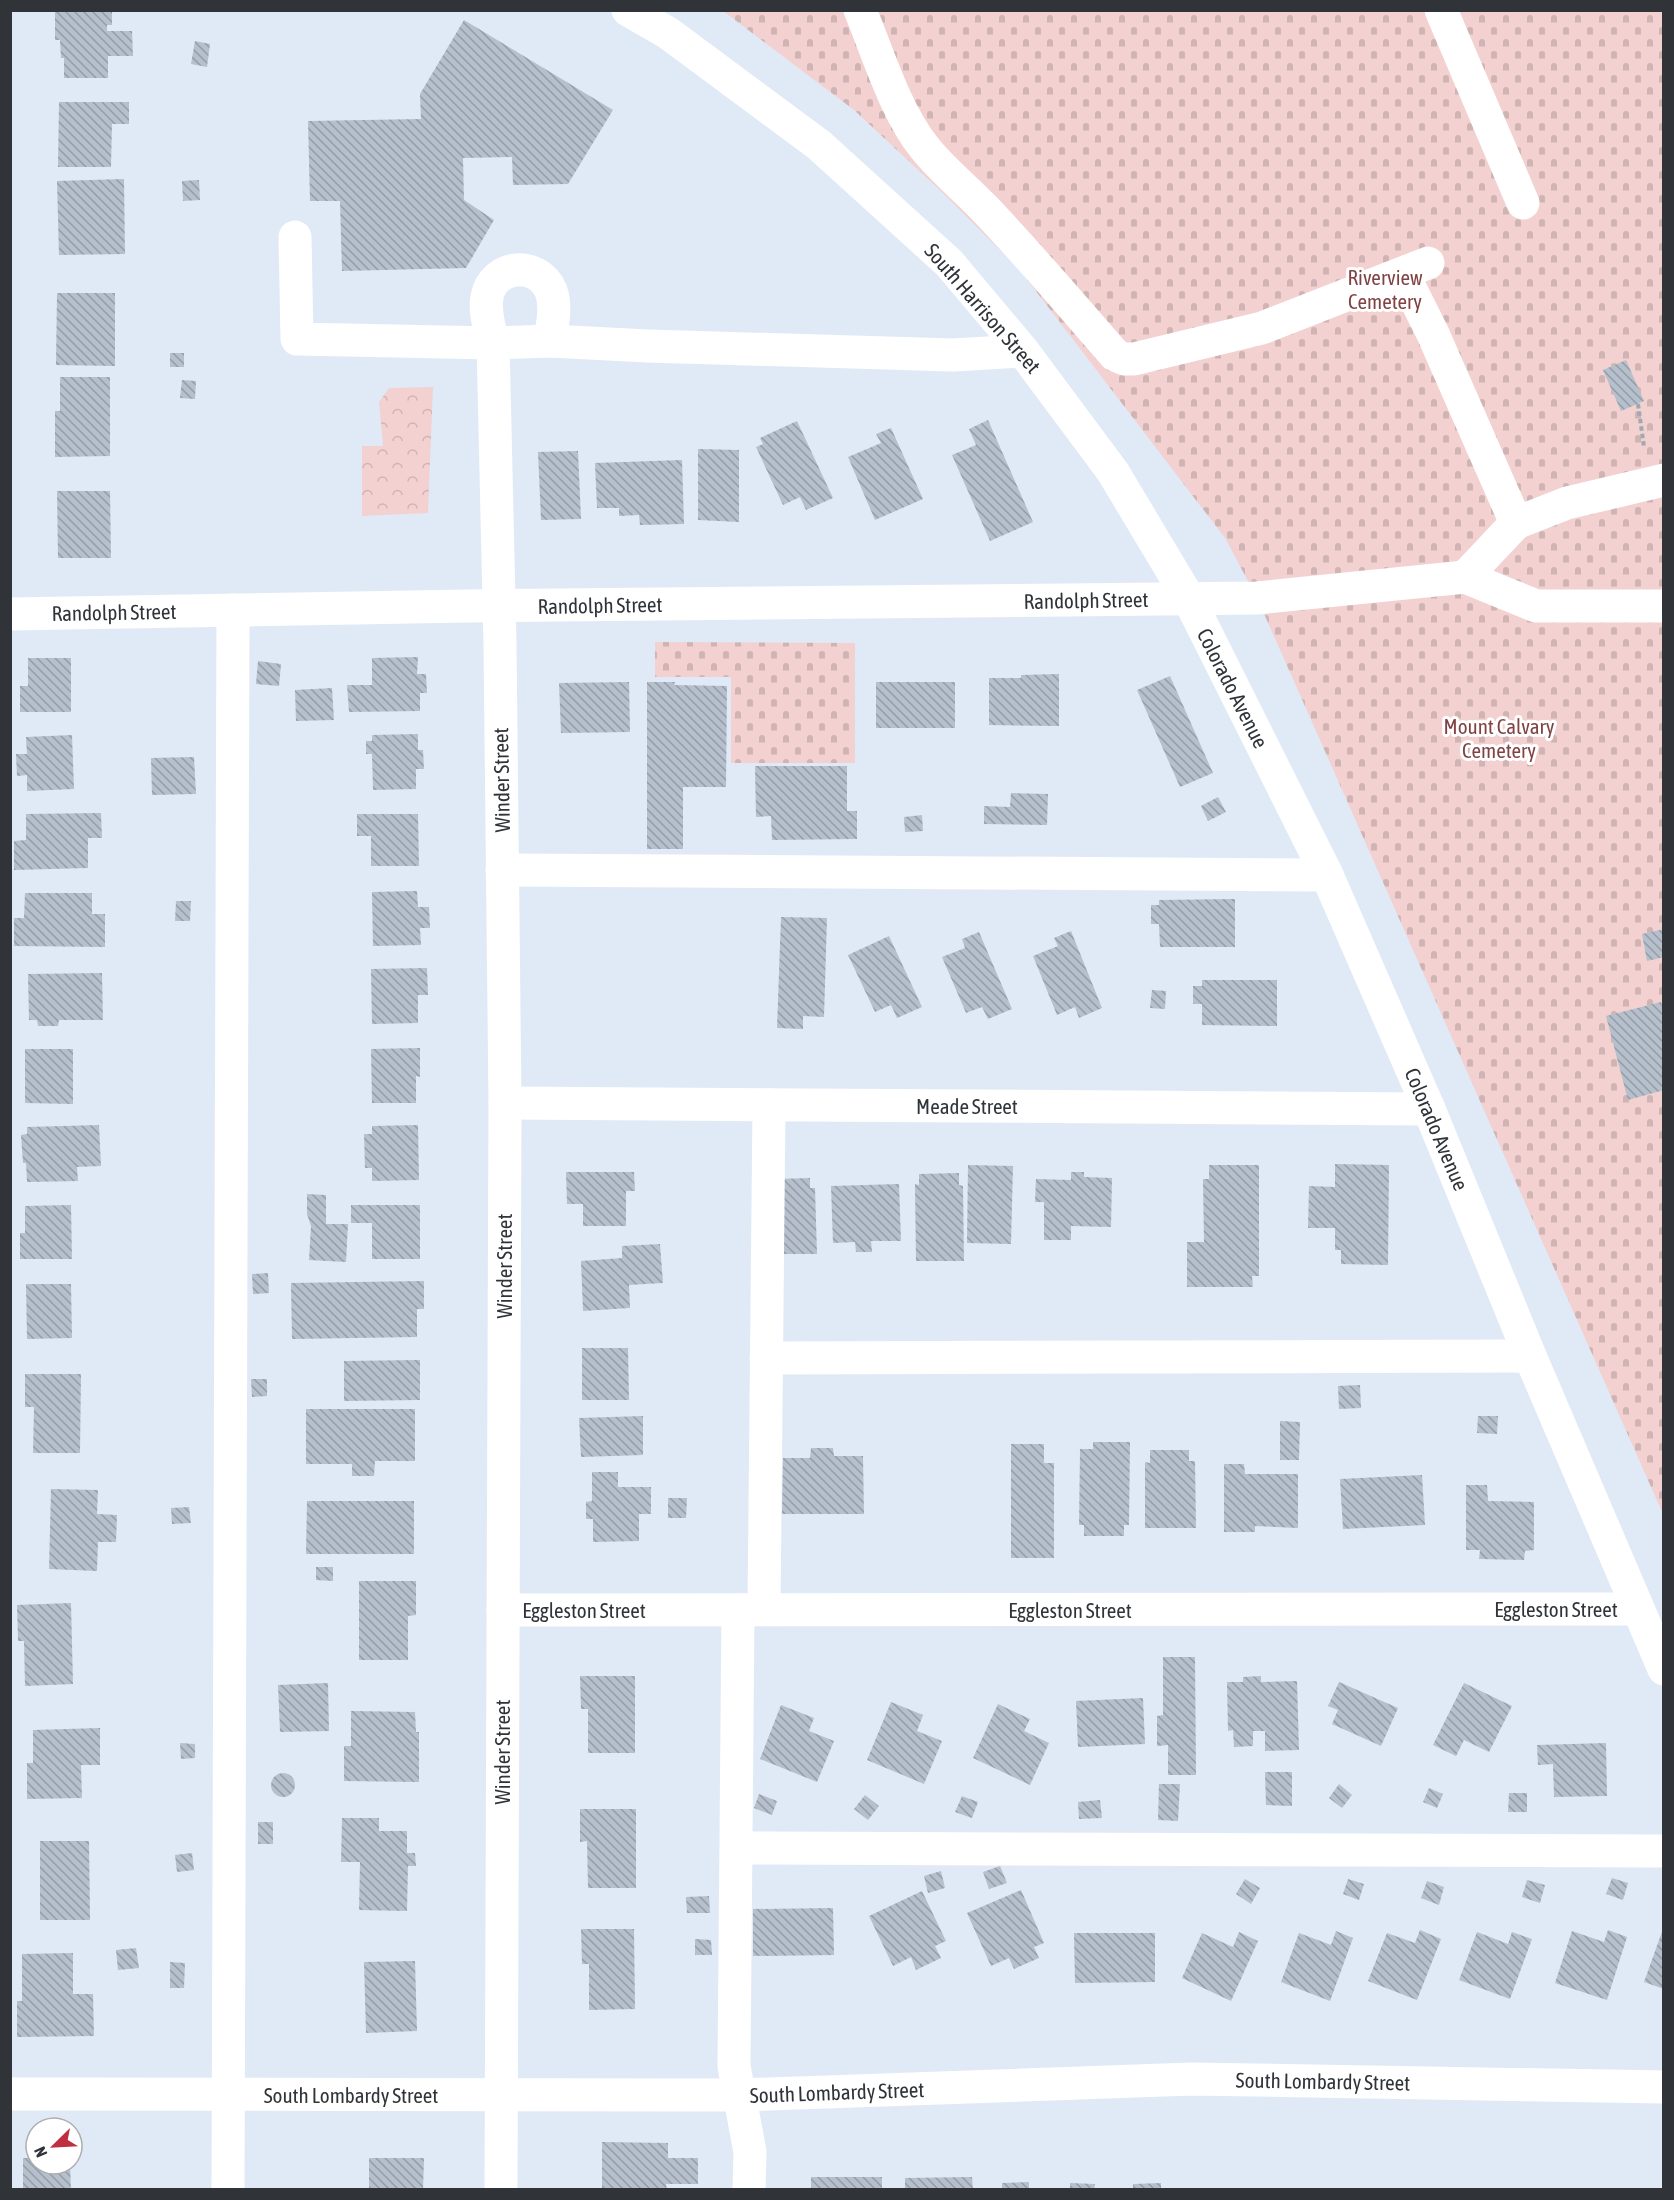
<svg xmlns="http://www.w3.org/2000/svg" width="1674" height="2200" viewBox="0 0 1674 2200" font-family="'Asap Condensed',sans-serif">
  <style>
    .cemetery { fill: url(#cemetery-stones) }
    .park { fill: url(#park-crowns) }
    .building { fill: url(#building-back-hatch) }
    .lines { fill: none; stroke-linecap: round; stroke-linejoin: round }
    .path { stroke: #a0a8b2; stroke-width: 4; stroke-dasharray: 4.5 3; stroke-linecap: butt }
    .minor { stroke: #fff; stroke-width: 33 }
    .labels { text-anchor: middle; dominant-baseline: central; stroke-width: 6; stroke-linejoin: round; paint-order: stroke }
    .park-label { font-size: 21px; fill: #814243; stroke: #fff }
    .street-label { font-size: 21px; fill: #303439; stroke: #fff }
  </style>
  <defs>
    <pattern id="cemetery-stones" width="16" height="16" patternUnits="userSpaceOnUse" patternTransform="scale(1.5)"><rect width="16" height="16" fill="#f2d1d0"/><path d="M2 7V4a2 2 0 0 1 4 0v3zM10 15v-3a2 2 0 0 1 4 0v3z" fill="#d0b4b3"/></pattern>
    <pattern id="park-crowns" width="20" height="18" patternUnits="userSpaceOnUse" patternTransform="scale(1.5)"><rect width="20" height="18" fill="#f2d1d0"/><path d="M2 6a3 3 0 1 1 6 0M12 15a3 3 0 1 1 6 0" fill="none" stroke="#d0b4b3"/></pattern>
    <pattern id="building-back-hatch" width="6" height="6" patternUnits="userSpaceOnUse" patternTransform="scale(1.5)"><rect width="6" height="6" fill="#b6bfcc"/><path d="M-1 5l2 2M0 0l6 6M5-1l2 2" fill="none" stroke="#949ca7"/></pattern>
  </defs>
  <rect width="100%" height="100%" fill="#e0eaf7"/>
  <g class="cemetery">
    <polygon points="723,11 1663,11 1663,1514 1257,598 1225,538 1019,269 944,194 854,110"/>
    <polygon points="655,642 855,643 855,763 731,763 731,677 655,677"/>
  </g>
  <polygon class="park" points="433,387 428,513 362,516 362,446 383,446 379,402 389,388"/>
  <g class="building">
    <polygon points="55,10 112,10 112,25 107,25 107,31 132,31 133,56 108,56 108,78 64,78 64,58 61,58 60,40 55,40"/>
    <polygon points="464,20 613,110 568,184 513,185 512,157 463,158 464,200 494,220 466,268 342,271 340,201 310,201 308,121 421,119 420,94"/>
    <polygon points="195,41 210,44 207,67 191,64"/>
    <polygon points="59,102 129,102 129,124 112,124 111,167 58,167"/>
    <polygon points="124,179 125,254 59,255 57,181"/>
    <polygon points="199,180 200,200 183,201 182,181"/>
    <polygon points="57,293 115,293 115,366 56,365"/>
    <rect x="170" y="353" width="14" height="14"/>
    <polygon points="1626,360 1644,401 1621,411 1603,370"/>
    <polygon points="60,377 110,377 110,456 55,457 55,411 60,411"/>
    <polygon points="182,380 196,381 195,399 180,398"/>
    <polygon points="988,420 1033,522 990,541 952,455 976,445 969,429"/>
    <polygon points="797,421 833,498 806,510 800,497 783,505 756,447 763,444 760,438"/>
    <polygon points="891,428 923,499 875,520 848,457 881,443 876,434"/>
    <polygon points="698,449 739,450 739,522 698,520"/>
    <polygon points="578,451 581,519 541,520 538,452"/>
    <polygon points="682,460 684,524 640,525 639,515 619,516 619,508 597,508 595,463"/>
    <polygon points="57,491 110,491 111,558 58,558"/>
    <polygon points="418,657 417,674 426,674 427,693 420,693 420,711 349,712 347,685 372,685 372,658"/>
    <polygon points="28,658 71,658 71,712 20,712 20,686 28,686"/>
    <polygon points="258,661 281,664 279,686 256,684"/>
    <polygon points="1059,674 1059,726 989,725 989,678 1021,678 1021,675"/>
    <polygon points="1170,676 1213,773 1180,787 1137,690"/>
    <polygon points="629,682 630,732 561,733 559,683"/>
    <polygon points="647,682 675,682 674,685 727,686 726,787 683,787 683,849 647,849"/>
    <rect x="876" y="682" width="79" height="46"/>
    <polygon points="332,688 334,720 296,721 295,690"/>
    <polygon points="418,734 418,750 423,750 424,769 416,769 416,789 373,790 372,754 366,754 366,741 372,741 372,735"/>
    <polygon points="72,735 74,789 27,791 27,775 17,776 16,754 27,754 26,737"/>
    <polygon points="194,757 196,794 152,795 151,758"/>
    <polygon points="755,766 847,766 847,811 857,811 857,839 772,840 771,816 756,817"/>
    <polygon points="1011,793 1048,794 1047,825 984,824 984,806 1010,807"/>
    <polygon points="1218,797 1226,812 1208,821 1201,806"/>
    <polygon points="101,813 102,838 88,838 88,868 14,870 14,841 26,840 26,814"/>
    <polygon points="357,814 418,814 419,866 371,866 371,836 357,836"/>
    <polygon points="922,815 923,831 905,832 904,817"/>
    <polygon points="417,891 418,907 429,907 430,928 420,928 421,945 373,946 372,892"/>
    <polygon points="25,893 92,893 92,914 105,914 105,947 14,946 14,918 24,918"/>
    <polygon points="1235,899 1235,947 1160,947 1159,924 1151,924 1151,905 1159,905 1159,900"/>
    <polygon points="176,901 191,901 190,921 175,921"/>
    <polygon points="781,917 827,918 824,1017 803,1016 803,1029 777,1028"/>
    <polygon points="1664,929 1664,957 1647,961 1642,934"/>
    <polygon points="1071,931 1102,1008 1079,1018 1075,1007 1057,1015 1033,956 1058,946 1054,938"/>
    <polygon points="979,932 1012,1009 988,1019 982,1007 966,1013 942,957 965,948 962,939"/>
    <polygon points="889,936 922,1007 897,1018 891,1005 875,1012 848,955"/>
    <polygon points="427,968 428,995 418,995 418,1023 372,1024 371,969"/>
    <polygon points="102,973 103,1020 59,1020 58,1026 38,1026 37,1020 29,1020 28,974"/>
    <polygon points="1202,980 1277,980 1277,1026 1202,1025 1202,1004 1193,1004 1193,986 1202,986"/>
    <polygon points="1152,990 1166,991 1165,1009 1150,1008"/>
    <polygon points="1661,1002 1664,1012 1664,1090 1628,1100 1606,1016"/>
    <polygon points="420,1048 420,1077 416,1076 416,1103 372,1103 371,1049"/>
    <polygon points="25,1049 73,1049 73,1104 25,1103"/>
    <polygon points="99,1125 101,1166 77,1167 78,1181 27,1182 26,1163 23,1163 21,1135 27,1134 27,1127"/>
    <polygon points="418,1125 419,1180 372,1181 372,1168 365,1168 364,1134 372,1134 372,1126"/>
    <polygon points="1335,1164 1389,1165 1388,1265 1341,1264 1341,1250 1335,1250 1335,1228 1308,1228 1309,1186 1335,1187"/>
    <polygon points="968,1165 1013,1166 1011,1244 967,1243"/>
    <polygon points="1209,1165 1259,1165 1259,1276 1252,1276 1253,1287 1187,1287 1187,1242 1204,1242 1203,1179 1209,1179"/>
    <polygon points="566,1172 634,1172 635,1191 626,1191 626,1226 583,1226 583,1204 567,1204"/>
    <polygon points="1071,1172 1084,1172 1084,1177 1112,1178 1111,1227 1071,1226 1071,1240 1044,1240 1044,1202 1035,1202 1036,1179 1071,1180"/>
    <polygon points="959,1173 959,1185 963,1186 964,1261 916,1261 915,1184 919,1185 919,1174"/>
    <polygon points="810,1178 810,1188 815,1188 817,1254 774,1254 776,1179"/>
    <polygon points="899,1184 901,1241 871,1241 872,1252 856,1252 855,1242 833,1243 831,1186"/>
    <polygon points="307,1194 326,1195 326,1224 348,1224 346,1262 309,1260 311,1226 307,1214"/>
    <polygon points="71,1205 72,1259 20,1259 20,1233 25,1233 25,1206"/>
    <polygon points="351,1205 420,1205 420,1259 372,1259 372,1223 351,1223"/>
    <polygon points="660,1244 663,1283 629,1285 630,1308 583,1311 581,1261 622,1258 622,1246"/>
    <polygon points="268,1273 269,1293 253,1294 252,1274"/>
    <polygon points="424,1281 424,1309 417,1309 417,1337 292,1339 291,1283"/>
    <polygon points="26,1284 71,1284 72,1338 27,1339"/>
    <polygon points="582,1348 628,1348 629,1400 582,1400"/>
    <polygon points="420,1360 420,1400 344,1401 344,1361"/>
    <polygon points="25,1374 81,1374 80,1453 33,1453 34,1407 25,1407"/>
    <polygon points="251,1379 267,1379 267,1396 252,1397"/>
    <polygon points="1360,1385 1361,1408 1339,1409 1338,1386"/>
    <polygon points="306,1409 415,1409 415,1461 375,1461 374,1476 352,1476 352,1464 306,1464"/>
    <polygon points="643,1416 643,1455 581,1457 579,1418"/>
    <polygon points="1478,1416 1498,1416 1497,1434 1477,1433"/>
    <polygon points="1280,1421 1300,1422 1299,1460 1280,1460"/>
    <polygon points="1093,1442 1130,1442 1129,1525 1124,1525 1124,1536 1084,1536 1084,1525 1079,1525 1080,1449 1093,1449"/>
    <polygon points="1011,1444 1044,1444 1044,1463 1054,1463 1054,1558 1011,1558"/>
    <polygon points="811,1448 833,1448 834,1456 863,1456 864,1514 782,1514 783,1458 810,1458"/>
    <polygon points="1150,1450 1189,1450 1189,1461 1195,1461 1196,1528 1145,1528 1145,1462 1150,1463"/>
    <polygon points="1224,1464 1244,1464 1245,1474 1298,1474 1298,1528 1255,1526 1255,1532 1224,1532"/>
    <polygon points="592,1472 618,1472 618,1487 651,1487 651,1514 639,1514 639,1541 593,1542 593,1519 586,1519 586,1502 592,1501"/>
    <polygon points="1422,1475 1425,1525 1343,1529 1340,1479"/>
    <polygon points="1466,1485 1487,1485 1488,1501 1534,1502 1534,1550 1525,1551 1524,1560 1479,1559 1480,1550 1466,1550"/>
    <polygon points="51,1489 98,1490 97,1514 117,1515 116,1542 98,1542 97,1571 49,1569"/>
    <polygon points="668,1498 687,1498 686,1518 668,1518"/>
    <polygon points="307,1501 414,1501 414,1554 306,1554"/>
    <polygon points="189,1507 191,1523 172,1524 171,1508"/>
    <polygon points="316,1567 333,1567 333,1581 316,1580"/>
    <polygon points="359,1581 416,1581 416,1615 408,1616 408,1660 359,1660"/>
    <polygon points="71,1603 73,1684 25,1686 24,1641 18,1641 17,1605"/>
    <polygon points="1163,1657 1195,1657 1196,1775 1168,1775 1168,1745 1157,1746 1157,1716 1163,1715"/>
    <polygon points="580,1676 635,1676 635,1753 588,1753 588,1709 581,1709"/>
    <polygon points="1261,1676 1261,1682 1297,1681 1299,1750 1265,1751 1265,1731 1253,1731 1253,1746 1234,1747 1233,1730 1228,1731 1227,1682 1243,1682 1243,1677"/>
    <polygon points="1339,1682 1398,1708 1381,1746 1332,1724 1338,1710 1328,1706"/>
    <polygon points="328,1683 329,1731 280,1732 278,1685"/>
    <polygon points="1464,1683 1512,1706 1489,1752 1464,1740 1456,1756 1433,1745"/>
    <polygon points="1143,1698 1145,1744 1078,1747 1076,1701"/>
    <polygon points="891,1702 923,1715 917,1731 942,1741 924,1784 867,1760"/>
    <polygon points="998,1704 1030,1719 1024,1731 1049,1743 1030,1785 973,1758"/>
    <polygon points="781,1705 814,1718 809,1731 834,1741 817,1782 760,1759"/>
    <polygon points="351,1711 415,1712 416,1732 419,1732 419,1782 344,1781 344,1746 351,1746"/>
    <polygon points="100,1728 100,1765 81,1765 82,1798 27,1799 27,1763 33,1763 33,1730"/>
    <polygon points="180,1743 195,1744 195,1758 181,1759"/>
    <polygon points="1606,1743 1607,1796 1554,1797 1553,1764 1538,1765 1537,1745"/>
    <polygon points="1265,1772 1292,1772 1292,1806 1266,1805"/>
    <circle cx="283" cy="1785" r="12"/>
    <polygon points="1159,1784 1180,1784 1178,1821 1158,1820"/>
    <polygon points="1339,1784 1352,1795 1342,1808 1329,1798"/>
    <polygon points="1429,1788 1443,1794 1437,1808 1423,1802"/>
    <polygon points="1509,1793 1527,1793 1527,1812 1508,1812"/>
    <polygon points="759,1794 777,1801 772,1815 754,1808"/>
    <polygon points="865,1795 879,1806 868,1820 854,1809"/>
    <polygon points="962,1796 978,1802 972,1818 955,1812"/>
    <polygon points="1100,1800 1102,1818 1079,1819 1078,1802"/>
    <polygon points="580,1809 636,1809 636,1888 588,1888 587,1841 580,1842"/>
    <polygon points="342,1818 379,1818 379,1831 407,1831 407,1853 415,1853 416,1866 408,1866 407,1911 359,1910 360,1862 341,1862"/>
    <rect x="258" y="1822" width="15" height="22"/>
    <polygon points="40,1841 89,1841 90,1920 40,1920"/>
    <polygon points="192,1853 194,1870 177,1872 175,1855"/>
    <polygon points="1000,1866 1007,1883 989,1889 983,1872"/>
    <polygon points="941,1871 945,1888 928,1893 924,1876"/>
    <polygon points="1612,1878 1628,1883 1623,1900 1606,1894"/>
    <polygon points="1245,1879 1260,1888 1251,1904 1236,1894"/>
    <polygon points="1348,1879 1364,1884 1359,1900 1343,1894"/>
    <polygon points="1527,1880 1545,1885 1540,1903 1522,1897"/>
    <polygon points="1427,1881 1444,1887 1439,1905 1421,1898"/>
    <polygon points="1021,1890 1044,1943 1034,1947 1039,1958 1014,1969 1009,1958 991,1966 967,1913"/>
    <polygon points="922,1891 946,1941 935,1946 941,1958 916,1970 911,1957 893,1966 869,1916"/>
    <polygon points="709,1896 710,1913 687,1913 686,1897"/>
    <polygon points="833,1908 834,1955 753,1956 753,1909"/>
    <polygon points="581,1929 634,1929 635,2009 589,2010 589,1964 582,1964"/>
    <polygon points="1663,1929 1664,1930 1664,1989 1644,1982"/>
    <polygon points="1420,1930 1441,1939 1417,2000 1368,1981 1387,1933 1415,1943"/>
    <polygon points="1608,1930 1627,1937 1607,2000 1555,1983 1572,1931 1604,1942"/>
    <polygon points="1336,1931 1353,1938 1330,2001 1281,1982 1299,1933 1331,1945"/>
    <polygon points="1239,1932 1258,1941 1231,2001 1182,1978 1202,1933 1233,1947"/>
    <polygon points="1477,1932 1508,1944 1512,1932 1532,1939 1510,1999 1459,1980"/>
    <polygon points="1074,1933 1155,1933 1155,1982 1075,1983"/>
    <polygon points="695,1939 711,1940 712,1955 695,1955"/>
    <polygon points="136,1948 139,1968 118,1970 116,1950"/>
    <polygon points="73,1953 73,1994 93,1994 94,2036 17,2037 17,2001 22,2001 22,1954"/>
    <polygon points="415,1961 417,2031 366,2033 364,1962"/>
    <polygon points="170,1962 185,1963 184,1988 170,1988"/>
    <polygon points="602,2142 668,2143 668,2158 698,2158 698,2184 666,2184 667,2190 602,2190"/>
    <polygon points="23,2158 36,2158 36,2164 70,2164 71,2190 23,2190"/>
    <polygon points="369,2158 424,2158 423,2190 369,2190"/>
    <rect x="811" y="2177" width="71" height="13"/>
    <polygon points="972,2177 973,2190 905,2190 905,2178"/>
    <polygon points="1029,2182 1029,2190 1002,2190 1002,2183"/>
    <polygon points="1070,2183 1095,2184 1094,2190 1070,2190"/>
    <polygon points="1161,2183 1161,2190 1133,2190 1133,2184"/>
  </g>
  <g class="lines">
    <polyline class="path" points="1638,404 1644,447"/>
    <g class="minor">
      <polyline points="628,10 668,33 819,145 949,263 1023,351 1113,472 1189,599 1327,875 1429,1109 1530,1356 1664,1669"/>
      <path d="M860,10C878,53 895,111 924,147C941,169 965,188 985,209C1030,256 1072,306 1115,355L1124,359H1134L1262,328L1428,263"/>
      <polyline points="1441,10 1523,203"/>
      <polyline points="295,237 297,339 493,343 550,341 648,346 953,355 1023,351"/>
      <polyline points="1403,274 1433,334 1516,523"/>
      <polyline points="1465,577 1516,523 1567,503 1664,480"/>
      <polyline points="10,614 468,606 1257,598 1465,577 1536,606 1664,606"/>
      <polyline points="502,870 1327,875"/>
      <polyline points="505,1103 1429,1109"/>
      <polyline points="766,1358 1530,1356"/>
      <polyline points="764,1609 769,1105"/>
      <polyline points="503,1610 1637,1609"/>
      <polyline points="738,1610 734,2066 750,2152 749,2190"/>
      <polyline points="737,1848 1664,1851"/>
      <polyline points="10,2094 739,2095 1192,2079 1664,2087"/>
      <polyline points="228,2190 233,610"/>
      <path d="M501,2190L505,1103L500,644L493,343C490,329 484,312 487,297C493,264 538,260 551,291C557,307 552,325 550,341"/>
    </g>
  </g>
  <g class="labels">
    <g class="park-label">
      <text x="1385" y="277">Riverview<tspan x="1385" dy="24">Cemetery</tspan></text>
      <text x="1499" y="726">Mount Calvary<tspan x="1499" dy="24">Cemetery</tspan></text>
    </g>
    <g class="street-label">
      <text transform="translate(983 308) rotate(49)">South Harrison Street</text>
      <text transform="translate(1086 600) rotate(-1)">Randolph Street</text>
      <text transform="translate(600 605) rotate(-1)">Randolph Street</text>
      <text transform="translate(114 612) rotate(-1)">Randolph Street</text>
      <text transform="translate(1233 688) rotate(63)">Colorado Avenue</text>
      <text transform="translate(501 780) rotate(-91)">Winder Street</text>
      <text x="967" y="1106">Meade Street</text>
      <text transform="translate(1437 1129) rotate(67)">Colorado Avenue</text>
      <text transform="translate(504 1266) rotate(-90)">Winder Street</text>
      <text x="1556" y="1609">Eggleston Street</text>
      <text x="584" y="1610">Eggleston Street</text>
      <text x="1070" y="1610">Eggleston Street</text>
      <text transform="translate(502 1752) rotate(-90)">Winder Street</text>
      <text transform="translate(1323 2081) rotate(1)">South Lombardy Street</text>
      <text transform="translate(837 2092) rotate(-2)">South Lombardy Street</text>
      <text x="351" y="2095">South Lombardy Street</text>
    </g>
  </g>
  <rect width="1674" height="2200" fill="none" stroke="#303439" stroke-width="24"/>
  <g transform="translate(54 2146) rotate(246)"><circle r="28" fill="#ffffff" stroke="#acaeb0" stroke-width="1.5"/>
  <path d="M0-4.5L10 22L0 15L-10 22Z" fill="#c02f3f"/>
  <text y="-9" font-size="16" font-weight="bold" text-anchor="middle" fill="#303439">N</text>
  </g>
</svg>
